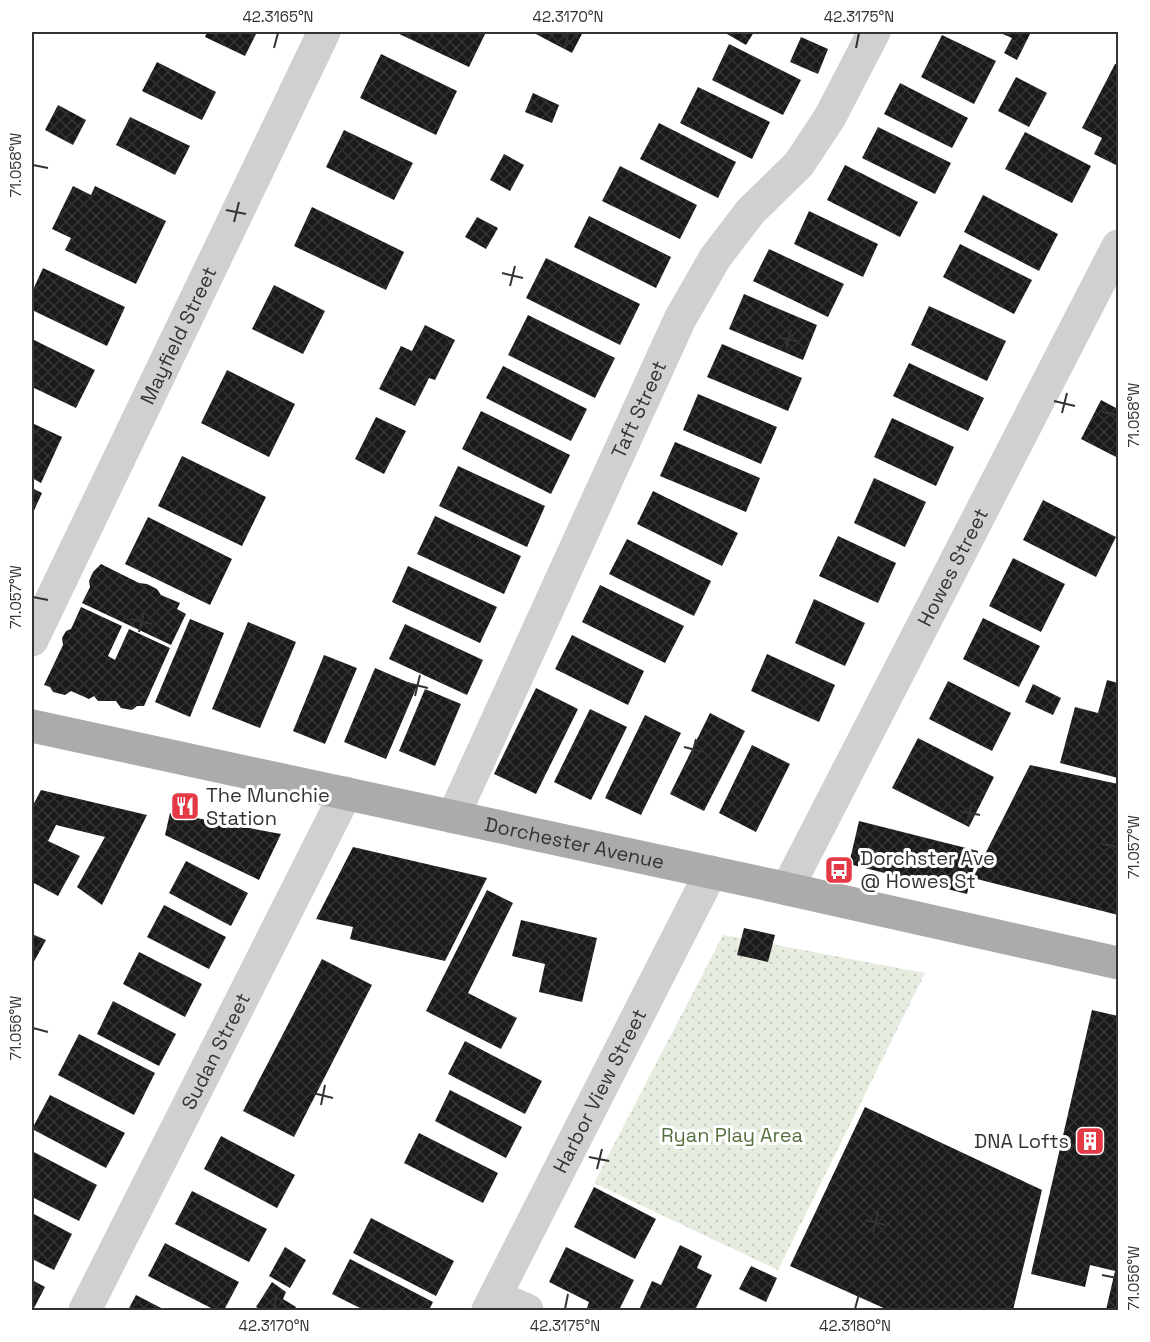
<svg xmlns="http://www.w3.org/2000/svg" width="1150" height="1342" viewBox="0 0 1150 1342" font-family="'Space Grotesk',sans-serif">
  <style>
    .grass { fill: url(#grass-dots) }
    .building { fill: url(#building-cross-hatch) }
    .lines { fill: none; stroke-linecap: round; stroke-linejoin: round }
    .minor { stroke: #d0d0d0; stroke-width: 33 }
    .major { stroke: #ababab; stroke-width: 33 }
    .ticks { fill: none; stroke: #333; stroke-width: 2 }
    .labels { text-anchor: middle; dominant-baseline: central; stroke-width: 6; stroke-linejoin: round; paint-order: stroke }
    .street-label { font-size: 20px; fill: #333; stroke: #fff }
    .poi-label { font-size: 20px; fill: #333; stroke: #fff; text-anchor: start }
    .park-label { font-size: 20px; fill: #56703f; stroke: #fff }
    .neatline { fill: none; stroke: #333; stroke-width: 2 }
    .ticks-label { font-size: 15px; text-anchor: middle; fill: #333 }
  </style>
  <defs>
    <pattern id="grass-dots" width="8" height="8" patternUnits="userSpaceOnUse" patternTransform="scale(1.5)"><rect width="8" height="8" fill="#e6ecdf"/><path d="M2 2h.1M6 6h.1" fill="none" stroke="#c6cbc0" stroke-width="1.8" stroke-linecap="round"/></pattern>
    <pattern id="building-cross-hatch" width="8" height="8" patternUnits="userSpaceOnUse" patternTransform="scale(1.5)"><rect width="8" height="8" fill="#1a1a1a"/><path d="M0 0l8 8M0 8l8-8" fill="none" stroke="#333"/></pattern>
  </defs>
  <rect width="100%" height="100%" fill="#fff"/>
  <polygon class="grass" points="723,935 925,973 778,1270 594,1183"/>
  <g class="building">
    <polygon points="207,32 257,32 245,56 205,37"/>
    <polygon points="395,32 486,32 469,67"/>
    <polygon points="532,32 583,32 572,53"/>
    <polygon points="728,32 754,32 746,45 727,34"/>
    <polygon points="998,32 1031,32 1017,60 1004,53 1012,38"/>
    <polygon points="942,35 996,61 974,104 921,77"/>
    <polygon points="801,37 828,49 818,74 790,62"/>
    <polygon points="729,44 801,80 783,115 712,80"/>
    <polygon points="381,54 457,91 436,135 360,98"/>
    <polygon points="157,62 216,92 202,120 142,91"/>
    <polygon points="1115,64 1118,65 1118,166 1094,154 1102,138 1082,128"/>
    <polygon points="1016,77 1047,93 1029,127 998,111"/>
    <polygon points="900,83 968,118 952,148 884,114"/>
    <polygon points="698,87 770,122 752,159 680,123"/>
    <polygon points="533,93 559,105 552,123 525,112"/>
    <polygon points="58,105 86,120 73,145 45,130"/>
    <polygon points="130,117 190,146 175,175 116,145"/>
    <polygon points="659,123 736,162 718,198 640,159"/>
    <polygon points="878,127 951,163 935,194 862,158"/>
    <polygon points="344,130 413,163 394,200 326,167"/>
    <polygon points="1025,132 1091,166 1072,203 1005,169"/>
    <polygon points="504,154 524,165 510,191 490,180"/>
    <polygon points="845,165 918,202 900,237 827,200"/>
    <polygon points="620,166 697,205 680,239 602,201"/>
    <polygon points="73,186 91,195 95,186 166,221 136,284 65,250 71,238 52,229"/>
    <polygon points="983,195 1058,234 1039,271 964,232"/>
    <polygon points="312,207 404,252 386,290 294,246"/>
    <polygon points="809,211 878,244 863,277 794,244"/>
    <polygon points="589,216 671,257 656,288 574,247"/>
    <polygon points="477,217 498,228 486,249 465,237"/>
    <polygon points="960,244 1032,280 1014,314 943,277"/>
    <polygon points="769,249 844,284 828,317 753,281"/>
    <polygon points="546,258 640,304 620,345 526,298"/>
    <polygon points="43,268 125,307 107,346 32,310 32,292"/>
    <polygon points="274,285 325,311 303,354 252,329"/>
    <polygon points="744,294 817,325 803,360 729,329"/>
    <polygon points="929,306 1006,341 987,381 911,345"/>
    <polygon points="528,315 615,358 595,398 508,355"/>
    <polygon points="425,325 455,340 435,380 429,378 415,406 379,389 401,346 412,351"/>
    <polygon points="32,339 95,370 76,408 32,387"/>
    <polygon points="722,344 802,378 788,411 707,377"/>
    <polygon points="909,363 984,398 968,431 893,396"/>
    <polygon points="503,366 587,409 571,441 486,398"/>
    <polygon points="227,370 295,404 269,457 201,423"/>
    <polygon points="698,394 777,427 761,464 683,430"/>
    <polygon points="1101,400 1118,409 1118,458 1081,439"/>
    <polygon points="481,411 570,455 551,494 462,449"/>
    <polygon points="376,417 406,431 384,474 355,459"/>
    <polygon points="892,418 954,447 936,486 874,457"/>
    <polygon points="32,423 62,437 41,483 32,478"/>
    <polygon points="675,442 760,478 746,512 660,476"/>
    <polygon points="182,456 266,497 242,546 158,506"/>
    <polygon points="458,466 545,506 527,547 439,506"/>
    <polygon points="874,478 926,502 905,547 854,523"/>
    <polygon points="32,488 42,493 32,515"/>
    <polygon points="653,491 738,533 722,566 637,524"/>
    <polygon points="1043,500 1116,537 1096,577 1023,540"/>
    <polygon points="435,516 521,556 504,594 417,554"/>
    <polygon points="148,517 232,559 210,605 125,564"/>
    <polygon points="838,536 896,563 878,603 819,576"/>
    <polygon points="627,539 711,581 694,616 609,574"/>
    <polygon points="1013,558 1065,584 1041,632 989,606"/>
    <polygon points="101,564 139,583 147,584 157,589 161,595 180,603 177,609 186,614 171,645 82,603 90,587 89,581 93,572"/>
    <polygon points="408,566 497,607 480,643 392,602"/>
    <polygon points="600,585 684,626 665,663 582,622"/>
    <polygon points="814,599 865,623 845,666 795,643"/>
    <polygon points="81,607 122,626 108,656 115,660 129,629 170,648 144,706 137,706 132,710 121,708 116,701 98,701 94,696 89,699 71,691 65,695 53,692 50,687 44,685 63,645 62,638 66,631 71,629"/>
    <polygon points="983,618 1040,646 1019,687 963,659"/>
    <polygon points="190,619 224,633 190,717 155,702"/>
    <polygon points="248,622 296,642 260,728 212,709"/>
    <polygon points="405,624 483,660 467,695 389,659"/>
    <polygon points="572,635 644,671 628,705 555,669"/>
    <polygon points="767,654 835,685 819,722 751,691"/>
    <polygon points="324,655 357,668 325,744 293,731"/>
    <polygon points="375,668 417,686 386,759 344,742"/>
    <polygon points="1107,680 1118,683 1118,778 1060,763 1075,707 1098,713"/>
    <polygon points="948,681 1011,713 992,751 929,719"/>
    <polygon points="1033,684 1061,698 1053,715 1025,702"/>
    <polygon points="536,688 578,709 536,794 494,774"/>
    <polygon points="425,689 461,704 435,766 399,751"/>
    <polygon points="590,709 627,727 591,800 554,782"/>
    <polygon points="710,713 745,731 704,811 670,794"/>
    <polygon points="645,715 681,733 641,815 605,798"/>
    <polygon points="918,738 994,777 969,827 892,788"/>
    <polygon points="752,745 790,764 756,832 719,813"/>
    <polygon points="1030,765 1118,784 1118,915 973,878"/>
    <polygon points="41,790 147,815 102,905 77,887 105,837 56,825 48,841 80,856 58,896 32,882 32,807"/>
    <polygon points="170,813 281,834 259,880 165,835"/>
    <polygon points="859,821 978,851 967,894 849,864"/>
    <polygon points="353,847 487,878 445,961 350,939 353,927 316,919"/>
    <polygon points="186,861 248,893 231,926 169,893"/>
    <polygon points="487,890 513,903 468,993 517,1018 501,1049 426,1011"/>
    <polygon points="164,905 226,937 209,969 147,937"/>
    <polygon points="521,920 597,938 582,1002 539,992 545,964 512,956"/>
    <polygon points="744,928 775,935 768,962 737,955"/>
    <polygon points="32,934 46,940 32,965"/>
    <polygon points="139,952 202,984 185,1017 123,984"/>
    <polygon points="322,959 372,985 294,1137 243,1111"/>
    <polygon points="113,1001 176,1034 159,1066 97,1034"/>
    <polygon points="1092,1010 1118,1016 1118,1310 1106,1310 1115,1271 1090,1265 1085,1287 1031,1274"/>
    <polygon points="79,1034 155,1073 134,1115 58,1075"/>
    <polygon points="465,1041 542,1081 525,1114 448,1074"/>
    <polygon points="450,1090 522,1127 506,1158 435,1121"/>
    <polygon points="50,1095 125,1133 106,1168 32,1129"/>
    <polygon points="865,1107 1042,1190 1013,1310 888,1310 790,1266"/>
    <polygon points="419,1133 498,1173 483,1203 404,1163"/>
    <polygon points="221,1136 295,1175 277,1208 204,1169"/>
    <polygon points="32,1151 97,1185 79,1221 32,1197"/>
    <polygon points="594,1187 656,1219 635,1259 574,1227"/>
    <polygon points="192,1191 267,1229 249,1262 175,1224"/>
    <polygon points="32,1213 72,1234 54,1270 32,1259"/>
    <polygon points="371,1218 454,1261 436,1296 353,1253"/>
    <polygon points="165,1243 239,1282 224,1310 215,1310 148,1276"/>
    <polygon points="680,1245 702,1256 697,1268 712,1275 695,1310 639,1310 652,1281 661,1285"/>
    <polygon points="285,1247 306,1260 290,1288 269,1276"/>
    <polygon points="566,1247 634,1280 619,1310 592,1310 587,1308 589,1302 549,1282"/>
    <polygon points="350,1259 433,1302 429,1310 364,1310 332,1294"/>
    <polygon points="751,1266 777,1278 766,1302 739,1289"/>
    <polygon points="32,1280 45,1287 33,1310 32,1310"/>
    <polygon points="272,1282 286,1292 283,1299 296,1307 294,1310 262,1310 256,1307"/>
    <polygon points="136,1295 165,1310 128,1310"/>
  </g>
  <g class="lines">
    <g class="minor">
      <path id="s1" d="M32,640L324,32"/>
      <path id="s2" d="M453,817L680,319L715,258L750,212L799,164L830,117L874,32"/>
      <path id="s3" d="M787,889L1118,246"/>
      <polyline points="495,1296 527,1310"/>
      <path id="s4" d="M85,1310L346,793"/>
      <path id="s5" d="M488,1310L711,872"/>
    </g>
    <path class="major" id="s6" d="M32,726L770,885L1118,963"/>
  </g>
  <path class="ticks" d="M274,48L278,33M565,48L568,33M856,48L859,33M33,165L48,168M226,210L246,214M234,222L239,202M502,273L523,278M510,286L515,266M778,337L799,342M786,350L791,329M1054,401L1075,406M1102,412L1117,415M1062,413L1067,393M33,597L48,600M131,619L152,624M139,632L144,612M407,683L428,688M415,696L420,675M684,747L704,752M691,759L696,739M960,811L980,815M967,823L972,803M1102,844L1117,847M33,1028L48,1032M313,1093L333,1098M321,1105L325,1085M589,1157L609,1161M597,1169L602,1149M865,1220L885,1225M873,1233L878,1212M1102,1275L1117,1278M274,1309L277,1294M565,1309L568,1294M855,1309L859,1294"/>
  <defs>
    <g id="restaurant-square" transform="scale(1.5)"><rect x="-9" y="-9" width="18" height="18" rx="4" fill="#e63946" stroke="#fff"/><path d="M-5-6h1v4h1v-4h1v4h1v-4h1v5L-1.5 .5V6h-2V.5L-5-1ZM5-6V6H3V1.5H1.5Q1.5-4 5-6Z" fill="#fff"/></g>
    <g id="bus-square" transform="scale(1.5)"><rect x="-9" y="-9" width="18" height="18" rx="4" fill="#e63946" stroke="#fff"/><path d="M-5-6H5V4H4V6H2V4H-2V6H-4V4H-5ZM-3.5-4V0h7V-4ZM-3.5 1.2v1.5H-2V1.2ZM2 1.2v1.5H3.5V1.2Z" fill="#fff"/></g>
    <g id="building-square" transform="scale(1.5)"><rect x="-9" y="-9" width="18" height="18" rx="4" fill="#e63946" stroke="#fff"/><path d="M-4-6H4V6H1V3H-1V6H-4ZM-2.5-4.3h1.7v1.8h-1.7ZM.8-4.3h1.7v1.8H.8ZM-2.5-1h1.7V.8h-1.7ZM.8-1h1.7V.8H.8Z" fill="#fff"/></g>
  </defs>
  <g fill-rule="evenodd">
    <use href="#restaurant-square" x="185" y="806"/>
    <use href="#bus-square" x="839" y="870"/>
    <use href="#building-square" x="1090" y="1141"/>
  </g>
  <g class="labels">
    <g class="street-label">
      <text stroke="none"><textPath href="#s1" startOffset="338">Mayfield Street</textPath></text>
      <text stroke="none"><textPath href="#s2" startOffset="448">Taft Street</textPath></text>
      <text stroke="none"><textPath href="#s3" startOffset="362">Howes Street</textPath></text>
      <text stroke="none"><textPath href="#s6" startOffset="555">Dorchester Avenue</textPath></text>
      <text stroke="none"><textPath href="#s4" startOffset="290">Sudan Street</textPath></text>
      <text stroke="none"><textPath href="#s5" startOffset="246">Harbor View Street</textPath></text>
    </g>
    <g class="poi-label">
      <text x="206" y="795">The Munchie<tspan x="206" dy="23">Station</tspan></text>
      <text x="860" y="858">Dorchster Ave<tspan x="860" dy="23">@ Howes St</tspan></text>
      <text x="1069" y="1141" text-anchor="end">DNA Lofts</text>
    </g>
    <g class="park-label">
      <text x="732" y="1135">Ryan Play Area</text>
    </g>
  </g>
  <rect width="1150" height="1342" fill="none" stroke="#ffffff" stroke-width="66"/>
  <rect x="33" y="33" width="1084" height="1276" class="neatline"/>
  <g class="ticks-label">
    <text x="278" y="22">42.3165°N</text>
    <text x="568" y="22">42.3170°N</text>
    <text x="859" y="22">42.3175°N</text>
    <text transform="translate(16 165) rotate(-90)" y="5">71.058°W</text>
    <text transform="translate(1134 415) rotate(-90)" y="5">71.058°W</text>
    <text transform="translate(16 597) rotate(-90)" y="5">71.057°W</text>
    <text transform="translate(1134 847) rotate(-90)" y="5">71.057°W</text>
    <text transform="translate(16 1028) rotate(-90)" y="5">71.056°W</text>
    <text transform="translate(1134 1278) rotate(-90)" y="5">71.056°W</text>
    <text x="274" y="1331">42.3170°N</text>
    <text x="565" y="1331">42.3175°N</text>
    <text x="855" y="1331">42.3180°N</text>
  </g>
</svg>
